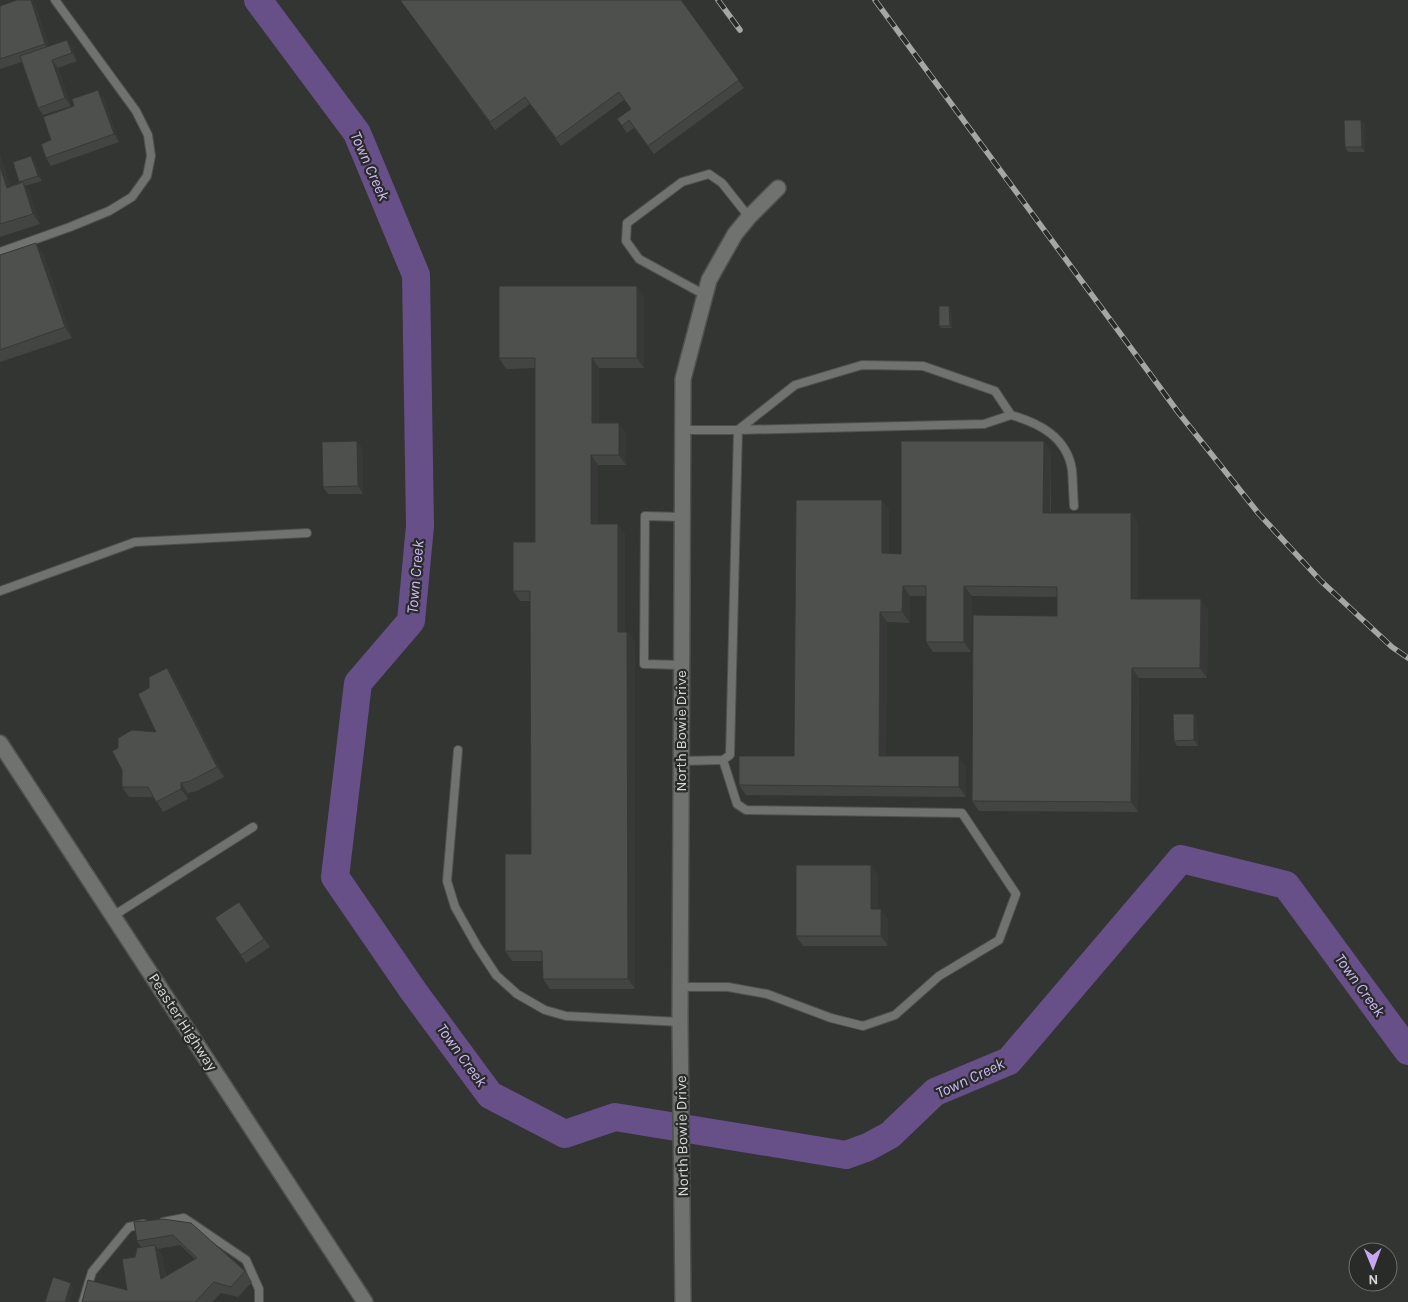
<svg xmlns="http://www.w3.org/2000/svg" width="1408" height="1302" viewBox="0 0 1408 1302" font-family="Karla,sans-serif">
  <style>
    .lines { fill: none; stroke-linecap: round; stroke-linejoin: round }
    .river { stroke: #674f88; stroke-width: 28 }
    .lane-casing { stroke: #4f504f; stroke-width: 10 }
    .street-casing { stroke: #4f504f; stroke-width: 18 }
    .secondary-casing { stroke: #4f504f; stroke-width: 18 }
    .lane { stroke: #707270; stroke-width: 8 }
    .street { stroke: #707270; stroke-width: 15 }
    .secondary { stroke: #707270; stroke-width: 15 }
    .rail-casing { stroke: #a5a7a5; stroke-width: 5.5 }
    .rail { stroke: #282b28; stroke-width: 4; stroke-dasharray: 11; stroke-linecap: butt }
    .wall { fill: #434543; fill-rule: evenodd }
    .shaded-wall { fill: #373837 }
    .building { fill: #4e504e; stroke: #373837 }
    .labels { text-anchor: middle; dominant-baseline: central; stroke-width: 4.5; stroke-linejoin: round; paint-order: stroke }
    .street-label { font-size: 15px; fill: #d6d7d6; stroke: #282b28 }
    .water-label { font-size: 16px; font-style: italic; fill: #d2b6fb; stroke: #282b28 }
  </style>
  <rect width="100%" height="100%" fill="#323532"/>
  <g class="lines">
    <polyline class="river" points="258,0 357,133 416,275 420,526 411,621 358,683 335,877 414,992 490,1095 565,1134 615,1117 846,1155 868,1147 890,1135 935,1092 1009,1061 1181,859 1286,885 1408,1051"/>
    <g class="lane-casing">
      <g id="lane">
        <polyline points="0,252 70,227 109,211 132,197 147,176 151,156 148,135 136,111 55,0"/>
        <polyline points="705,295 639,259 626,241 627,223 682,182 709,174 722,183 749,217"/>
        <path d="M1011,415C1039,423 1067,437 1072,470C1073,482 1073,494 1074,506"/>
        <polyline points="0,591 135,542 307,533"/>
        <polyline points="681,665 644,664 645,516 682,517"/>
        <polyline points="458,750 447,881 455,907 477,946 496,975 517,994 545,1010 566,1016 680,1022"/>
        <polyline points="681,761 723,760 730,755 738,430 984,424 1011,415 995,391 923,366 862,365 795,385 738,430 683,430"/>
        <polyline points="113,916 253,827"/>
        <polyline points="680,987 728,987 767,994 831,1018 863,1026 895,1015 939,976 999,940 1016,894 962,813 746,810 737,804 723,760"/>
        <polyline points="163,1222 184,1218 246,1260 259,1289 259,1302"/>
        <polyline points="83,1302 92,1272 129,1227 144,1224"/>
      </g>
    </g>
    <g class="street-casing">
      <polyline id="street" points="683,1302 680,1022 683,379 709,280 735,234 749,217 778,188"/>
    </g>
    <g class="secondary-casing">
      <polyline id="secondary" points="0,743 365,1302"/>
    </g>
    <use href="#lane" class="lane"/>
    <use href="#street" class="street"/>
    <use href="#secondary" class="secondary"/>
    <g class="rail-casing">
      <g id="rail">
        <polyline points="718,0 740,30"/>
        <polyline points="875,0 1178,412 1259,514 1321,581 1392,647 1408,658"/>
      </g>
    </g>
    <use href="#rail" class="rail"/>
  </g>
  <g class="wall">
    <polygon points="400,0 681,0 744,88 654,154 634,128 627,133 617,119 631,109 624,100 561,146 530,104 495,130"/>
    <polygon points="35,4 49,46 72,47 77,61 58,68 71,106 43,115 38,108 22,62 0,69 0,6"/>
    <polygon points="103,97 119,142 51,166 46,158 51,140"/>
    <polygon points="1361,120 1365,125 1365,152 1348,152 1345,147"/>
    <polygon points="0,154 10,186 20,183 19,182 35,161 42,181 25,186 30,193 40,224 0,237"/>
    <polygon points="43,253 72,338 0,362 0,255"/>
    <polygon points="644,296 644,368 599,368 599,423 626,433 626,465 598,465 598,524 625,534 625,632 627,632 635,642 635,989 550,989 543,979 543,961 512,961 505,951 531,854 530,601 520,601 513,591 535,542 535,368 506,369 499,358"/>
    <polygon points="949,306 951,308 952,328 941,328 939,326"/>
    <polygon points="1044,441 1051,452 1051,513 1131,513 1138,523 1138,599 1208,609 1207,678 1139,678 1138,812 979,811 972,801 1057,616 1057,597 972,596 971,652 933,652 926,642 926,596 910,596 910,623 887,622 886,756 966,767 966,797 746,795 739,785 794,756 882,500 889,510 889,553 901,554"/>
    <polygon points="363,449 363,494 328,494 323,487"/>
    <polygon points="174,678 224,777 197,791 188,793 188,799 163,812 154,797 129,797 122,787 156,732"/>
    <polygon points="1194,714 1197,719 1198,746 1177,746 1174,741"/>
    <polygon points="871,865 878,876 878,909 888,919 888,946 803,946 796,936"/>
    <polygon points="239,902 270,947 246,963 215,918"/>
    <path d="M163,1219L245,1271L252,1282L238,1297L221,1293L212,1302H82L127,1290L135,1257L141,1247L137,1241ZM180,1245L195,1259L166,1276L162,1255L158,1249Z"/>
  </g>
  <g class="shaded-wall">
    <polygon points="31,0 33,0 35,4 51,52 45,44"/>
    <polygon points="67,40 72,47 77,61 72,53"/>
    <polygon points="52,60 58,68 71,106 65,98"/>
    <polygon points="98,90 103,97 119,142 114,134"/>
    <polygon points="1361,120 1365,125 1365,152 1362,147"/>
    <polygon points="0,154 14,198 7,188 0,166"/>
    <polygon points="31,156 35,161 42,181 38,176"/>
    <polygon points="23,182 30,193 40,224 33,214"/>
    <polygon points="36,243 43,253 72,338 65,327"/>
    <polygon points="637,286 644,296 644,368 637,358"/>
    <polygon points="949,306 951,308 952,328 950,326"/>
    <polygon points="592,358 599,368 599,433 592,423"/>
    <polygon points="619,423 626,433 626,465 619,455"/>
    <polygon points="357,441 363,449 363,494 358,486"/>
    <polygon points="1044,441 1051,452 1050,523 1043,513"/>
    <polygon points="591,455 598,465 598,534 591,524"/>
    <polygon points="882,500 889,510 889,564 882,553"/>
    <polygon points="1131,513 1138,523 1138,609 1131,599"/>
    <polygon points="618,524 625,534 625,642 618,632"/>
    <polygon points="903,586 910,596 910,623 902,612"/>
    <polygon points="964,586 972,596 971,652 964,642"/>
    <polygon points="1201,599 1208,609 1207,678 1200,668"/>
    <polygon points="880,612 887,622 886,766 879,756"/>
    <polygon points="627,632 635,642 635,989 628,979"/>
    <polygon points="167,668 174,678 224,777 217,767"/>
    <polygon points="1132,668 1139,678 1138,812 1131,802"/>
    <polygon points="1194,714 1197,719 1198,746 1194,740"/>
    <polygon points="959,756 966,767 966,797 959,787"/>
    <polygon points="181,783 188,793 188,799 181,789"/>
    <polygon points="871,865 878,876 878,919 871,909"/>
    <polygon points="881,909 888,919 888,946 881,936"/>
    <polygon points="155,1245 162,1255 168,1289 161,1279"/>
    <polygon points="71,1283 74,1288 70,1302 65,1302"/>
  </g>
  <g class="building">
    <polygon points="17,0 31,0 45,44 0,59 0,6"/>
    <polygon points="400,0 681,0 739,80 648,146 629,120 622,126 617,119 631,109 619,92 556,138 525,97 490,122"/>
    <polygon points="67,40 72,53 52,60 65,98 38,108 20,56"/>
    <polygon points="98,90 114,134 46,158 41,144 51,140 43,117 74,106 72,99"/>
    <polygon points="1344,120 1361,120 1362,147 1345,147"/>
    <polygon points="31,156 38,176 19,182 13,162"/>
    <polygon points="0,166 7,188 23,182 33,214 0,224"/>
    <polygon points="36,243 65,327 0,350 0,255"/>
    <polygon points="499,286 637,286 637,358 592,358 592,423 619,423 619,455 591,455 591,524 618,524 618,632 627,632 628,979 543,979 542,951 505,951 505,854 531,854 530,591 513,591 513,542 535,542 535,358 499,358"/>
    <polygon points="939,306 949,306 950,326 939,326"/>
    <polygon points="357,441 358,486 323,487 322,442"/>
    <polygon points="901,441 1044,441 1043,513 1131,513 1131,599 1201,599 1200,668 1132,668 1131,802 972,801 973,615 1057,616 1057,587 964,586 964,642 926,642 926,586 903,586 902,612 880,612 879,756 959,756 959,787 739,785 739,756 794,756 796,500 882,500 882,553 901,554"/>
    <polygon points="167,668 217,767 190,781 181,783 181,789 156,802 148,787 122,787 122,770 112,751 118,748 118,738 132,730 156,732 138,694 149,688 149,677"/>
    <polygon points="1173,714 1194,714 1194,740 1174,741"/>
    <polygon points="796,865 871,865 871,909 881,909 881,936 796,936"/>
    <polygon points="239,902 264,939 241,955 215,918"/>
    <polygon points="163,1219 191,1223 245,1271 231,1287 214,1282 195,1302 82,1302 88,1280 127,1290 122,1259 135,1257 137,1248 155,1245 161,1279 197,1258 173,1235 137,1241 134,1222"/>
    <polygon points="53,1277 71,1283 65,1302 45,1302"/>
  </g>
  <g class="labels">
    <g class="street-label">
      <text transform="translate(681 731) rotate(-90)">North Bowie Drive</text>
      <text transform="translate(183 1022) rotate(57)">Peaster Highway</text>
      <text transform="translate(682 1136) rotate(-91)">North Bowie Drive</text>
    </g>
    <g class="water-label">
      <text transform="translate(370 166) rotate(66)">Town Creek</text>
      <text transform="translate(415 577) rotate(-85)">Town Creek</text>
      <text transform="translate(1360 985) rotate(54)">Town Creek</text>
      <text transform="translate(462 1055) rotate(54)">Town Creek</text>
      <text transform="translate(970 1078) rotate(-25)">Town Creek</text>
    </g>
  </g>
  <g transform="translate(1373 1267) rotate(179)"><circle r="24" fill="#282b28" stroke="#6e706e"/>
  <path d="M0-4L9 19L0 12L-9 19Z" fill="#c5a7f1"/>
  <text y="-8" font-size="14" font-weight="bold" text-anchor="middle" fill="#d6d7d6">N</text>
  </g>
</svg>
